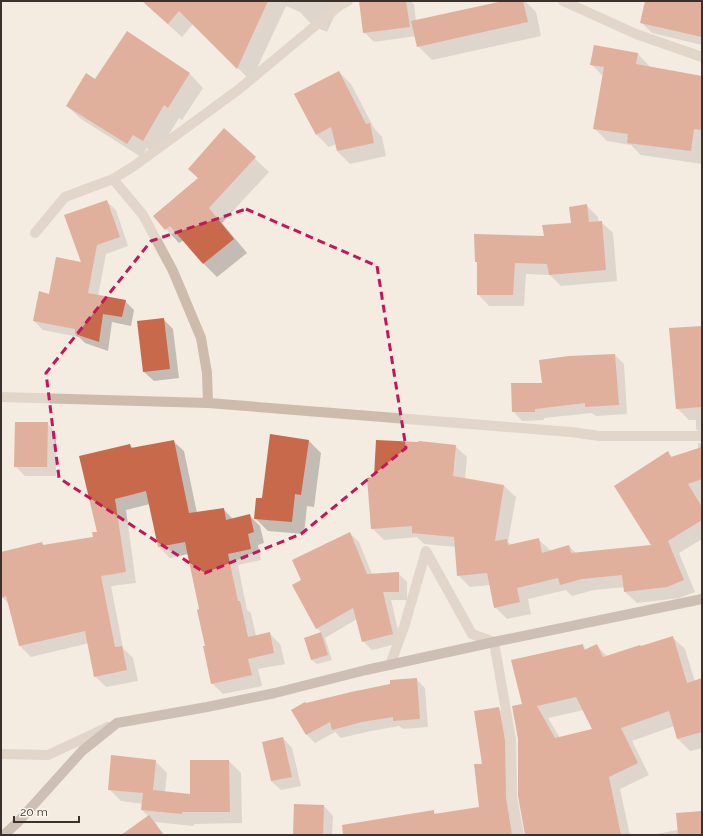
<svg xmlns="http://www.w3.org/2000/svg" width="703" height="836" viewBox="0 0 703 836" font-family="Raleway,sans-serif">
  <style>
    .shadow { fill: #0003; fill-rule: evenodd }
    .building { fill: #c8694b; fill-rule: evenodd }
    .lines { fill: none; stroke-linecap: round; stroke-linejoin: round }
    .street { stroke: #cdbbac; stroke-width: 10 }
    .secondary { stroke: #a18a7d; stroke-width: 10 }
    .marked { fill: none; stroke: #c2185b; stroke-width: 3; stroke-dasharray: 8 5; stroke-linejoin: round }
  </style>
  <rect width="100%" height="100%" fill="#f4ebe1"/>
  <g class="shadow">
    <polygon points="143,1 341,1 327,32 313,26 300,12 286,6 251,81 193,24 182,37 154,12"/>
    <polygon points="360,1 411,1 414,4 416,21 507,1 525,1 536,12 541,36 432,60 418,46 416,36 374,42 364,32"/>
    <polygon points="646,1 702,1 702,45 652,33 641,22"/>
    <polygon points="127,33 190,74 203,88 182,120 179,118 157,154 147,148 141,157 81,119 67,106 96,81"/>
    <polygon points="638,54 651,68 702,84 702,164 641,155 631,145 607,141 594,128 603,76 591,64"/>
    <polygon points="339,72 351,84 374,128 382,137 386,156 350,164 337,151 336,144 329,147 316,134"/>
    <polygon points="225,130 269,172 222,223 247,253 217,277 204,264 184,240 179,243 166,229 155,216 199,179"/>
    <polygon points="106,201 116,210 128,246 106,254 98,296 125,301 134,310 131,326 112,322 108,351 85,343 79,337 43,330 34,321 49,295 82,263"/>
    <polygon points="586,205 598,217 599,222 601,222 613,233 617,281 561,286 550,275 526,274 524,306 489,306 478,294 545,237 572,224"/>
    <polygon points="163,319 173,329 179,378 154,381 144,372"/>
    <polygon points="702,327 702,435 696,429 696,420 689,420 677,408"/>
    <polygon points="615,355 624,364 627,414 596,416 592,413 544,418 544,420 522,421 513,411"/>
    <polygon points="47,423 56,433 56,476 25,476 15,466"/>
    <polygon points="308,440 321,453 314,507 307,506 304,534 268,531 255,518 262,499"/>
    <polygon points="173,441 184,451 197,513 223,509 233,519 249,515 260,526 264,543 258,545 261,560 238,565 247,610 251,613 256,636 269,633 280,644 285,664 258,669 262,686 223,694 212,683 200,610 188,554 170,558 159,547 150,504 126,510 136,583 111,586 123,648 133,658 138,681 106,687 95,676 89,643 31,657 20,646 10,605 2,597 1,594 1,553 42,543 45,546 94,537 98,533 130,445 133,448"/>
    <polygon points="698,443 702,443 702,539 679,553 695,592 679,598 637,603 625,592 625,587 594,590 572,596 566,590 528,599 531,614 507,619 495,607 490,585 470,587 458,575 456,547 424,544 417,537 384,540 372,528 375,478 455,446 467,457 465,479 504,486 516,497 508,542 512,545 538,539 551,551 569,546 576,553 653,546 667,452 673,458 698,449"/>
    <polygon points="350,533 359,542 372,574 398,573 407,582 407,600 391,600 401,643 372,650 363,641 357,619 325,638 332,660 317,664 312,660 305,638 322,633 317,628 303,580"/>
    <path d="M672,637L685,649L695,682L702,679V748L690,751L678,739L674,726L632,741L649,775L620,789L630,835H526L523,705L582,645L587,650L597,646L608,657ZM584,710L593,730L560,738L548,718Z"/>
    <polygon points="416,679 425,688 428,727 403,729 399,726 371,731 341,738 335,732 315,743 307,735 292,710 307,704"/>
    <polygon points="498,708 511,721 516,753 517,811 522,835 373,835 433,811 436,814 480,808 483,764"/>
    <polygon points="283,738 292,748 301,786 281,790 271,781"/>
    <polygon points="155,761 167,773 165,792 191,795 229,761 241,773 242,823 194,824 194,826 154,822 158,825 156,825 163,835 123,835 149,817 142,810 143,804 121,801 109,789"/>
    <polygon points="324,806 333,816 332,835 294,835"/>
    <polygon points="702,812 702,835 651,835 678,830"/>
  </g>
  <g class="building">
    <polygon points="142,1 268,1 237,69 179,11 168,24"/>
    <polygon points="359,1 406,1 410,27 363,33"/>
    <polygon points="503,1 523,1 528,22 417,47 411,21"/>
    <polygon points="645,1 702,1 702,37 640,23"/>
    <polygon points="127,31 190,73 168,108 164,105 143,141 133,135 127,144 66,106 86,73 95,79"/>
    <polygon points="594,45 638,53 636,64 702,76 702,130 694,129 691,151 627,143 628,134 593,129 604,67 590,65"/>
    <polygon points="339,71 366,124 370,123 374,143 337,151 331,127 316,135 294,94"/>
    <polygon points="224,128 256,157 209,208 234,239 203,264 170,226 165,230 153,216 198,178 188,169"/>
    <polygon points="107,200 120,237 97,245 88,293 126,300 122,317 103,314 99,342 75,334 75,329 33,321 39,291 49,294 56,257 81,262 64,215"/>
    <polygon points="587,204 589,222 602,221 606,270 549,275 547,264 515,263 513,295 477,295 477,262 475,262 474,234 544,236 542,225 571,223 569,207"/>
    <polygon points="164,318 170,369 143,372 137,321"/>
    <polygon points="702,326 702,407 676,409 669,328"/>
    <polygon points="615,354 619,405 585,407 585,403 535,409 535,412 512,412 511,383 542,383 539,360 569,356"/>
    <polygon points="15,422 48,422 47,467 14,467"/>
    <polygon points="270,434 309,440 301,495 295,494 292,522 254,519 256,498 262,498"/>
    <polygon points="174,440 189,513 224,508 226,520 250,514 254,532 248,534 251,549 228,554 238,601 240,601 248,637 270,632 274,653 248,659 252,675 211,684 203,646 205,646 197,610 199,609 185,542 158,547 146,491 115,499 126,572 101,576 115,647 122,646 127,670 94,677 85,631 19,646 6,596 1,598 1,552 42,542 43,545 93,537 92,532 97,532 79,456 130,444 131,448"/>
    <polygon points="376,440 418,442 419,441 456,445 453,476 504,485 495,541 507,539 508,545 539,538 542,553 569,545 571,553 651,545 614,486 668,451 671,457 702,447 702,479 688,484 702,507 702,520 668,541 684,580 667,587 624,592 622,575 582,579 560,585 558,578 517,588 520,602 494,608 487,573 457,576 454,537 412,533 412,526 371,529 367,478 374,477"/>
    <polygon points="350,532 367,574 399,572 399,592 383,592 393,634 362,642 353,608 316,629 292,585 301,580 292,560"/>
    <polygon points="321,632 328,655 311,660 304,638"/>
    <path d="M673,636L687,683L702,678V732L677,739L669,711L621,728L638,763L609,777L621,835H525L518,796V739L512,706L522,704L511,660L583,644L584,650L597,644L603,657L640,645L641,646ZM576,697L592,729L555,738L537,706Z"/>
    <polygon points="417,678 420,719 393,721 393,717 362,722 332,730 330,722 306,735 291,710 305,702 306,703 351,692 390,684 390,680"/>
    <polygon points="499,707 505,740 506,798 512,835 343,835 342,825 434,810 434,814 479,807 474,764 482,764 474,711"/>
    <polygon points="283,737 292,777 271,781 262,742"/>
    <polygon points="111,755 156,760 153,790 190,794 190,760 229,760 230,812 182,812 182,814 141,810 143,793 108,790"/>
    <polygon points="294,804 324,805 323,835 293,835"/>
    <polygon points="702,811 702,835 678,835 676,813"/>
    <polygon points="149,815 164,835 121,835"/>
  </g>
  <g class="lines">
    <g class="street">
      <polyline points="563,1 636,34 702,57"/>
      <polyline points="113,179 143,215 173,271 201,338 207,373 208,403"/>
      <polyline points="35,233 65,197 113,179 134,166 238,90 339,6 348,1"/>
      <polyline points="1,397 208,403 571,432 600,436 702,436"/>
      <polyline points="390,665 404,627 426,551 472,634 494,642 511,739 512,797 519,835"/>
      <polyline points="1,754 48,755 108,727"/>
    </g>
    <polyline class="secondary" points="4,835 18,822 82,751 117,723 207,707 275,693 366,670 494,642 702,599"/>
  </g>
  <path d="M0 0H703V836H0ZM246,209L377,266L406,448L301,534L205,573L59,478L46,373L151,241Z" fill="#f4ebe1" fill-opacity=".55" fill-rule="evenodd"/>
  <path class="marked" d="M246,209L377,266L406,448L301,534L205,573L59,478L46,373L151,241Z"/>
  <rect width="703" height="836" fill="none" stroke="#3b302b" stroke-width="4"/>
  <path d="M14 816v6h65v-6" fill="none" stroke="#3b302b" stroke-width="2"/>
  <text x="20" y="816" font-size="12" fill="#3b302b" stroke="#fbf5ee" stroke-width="3" paint-order="stroke">20 m</text>
</svg>
